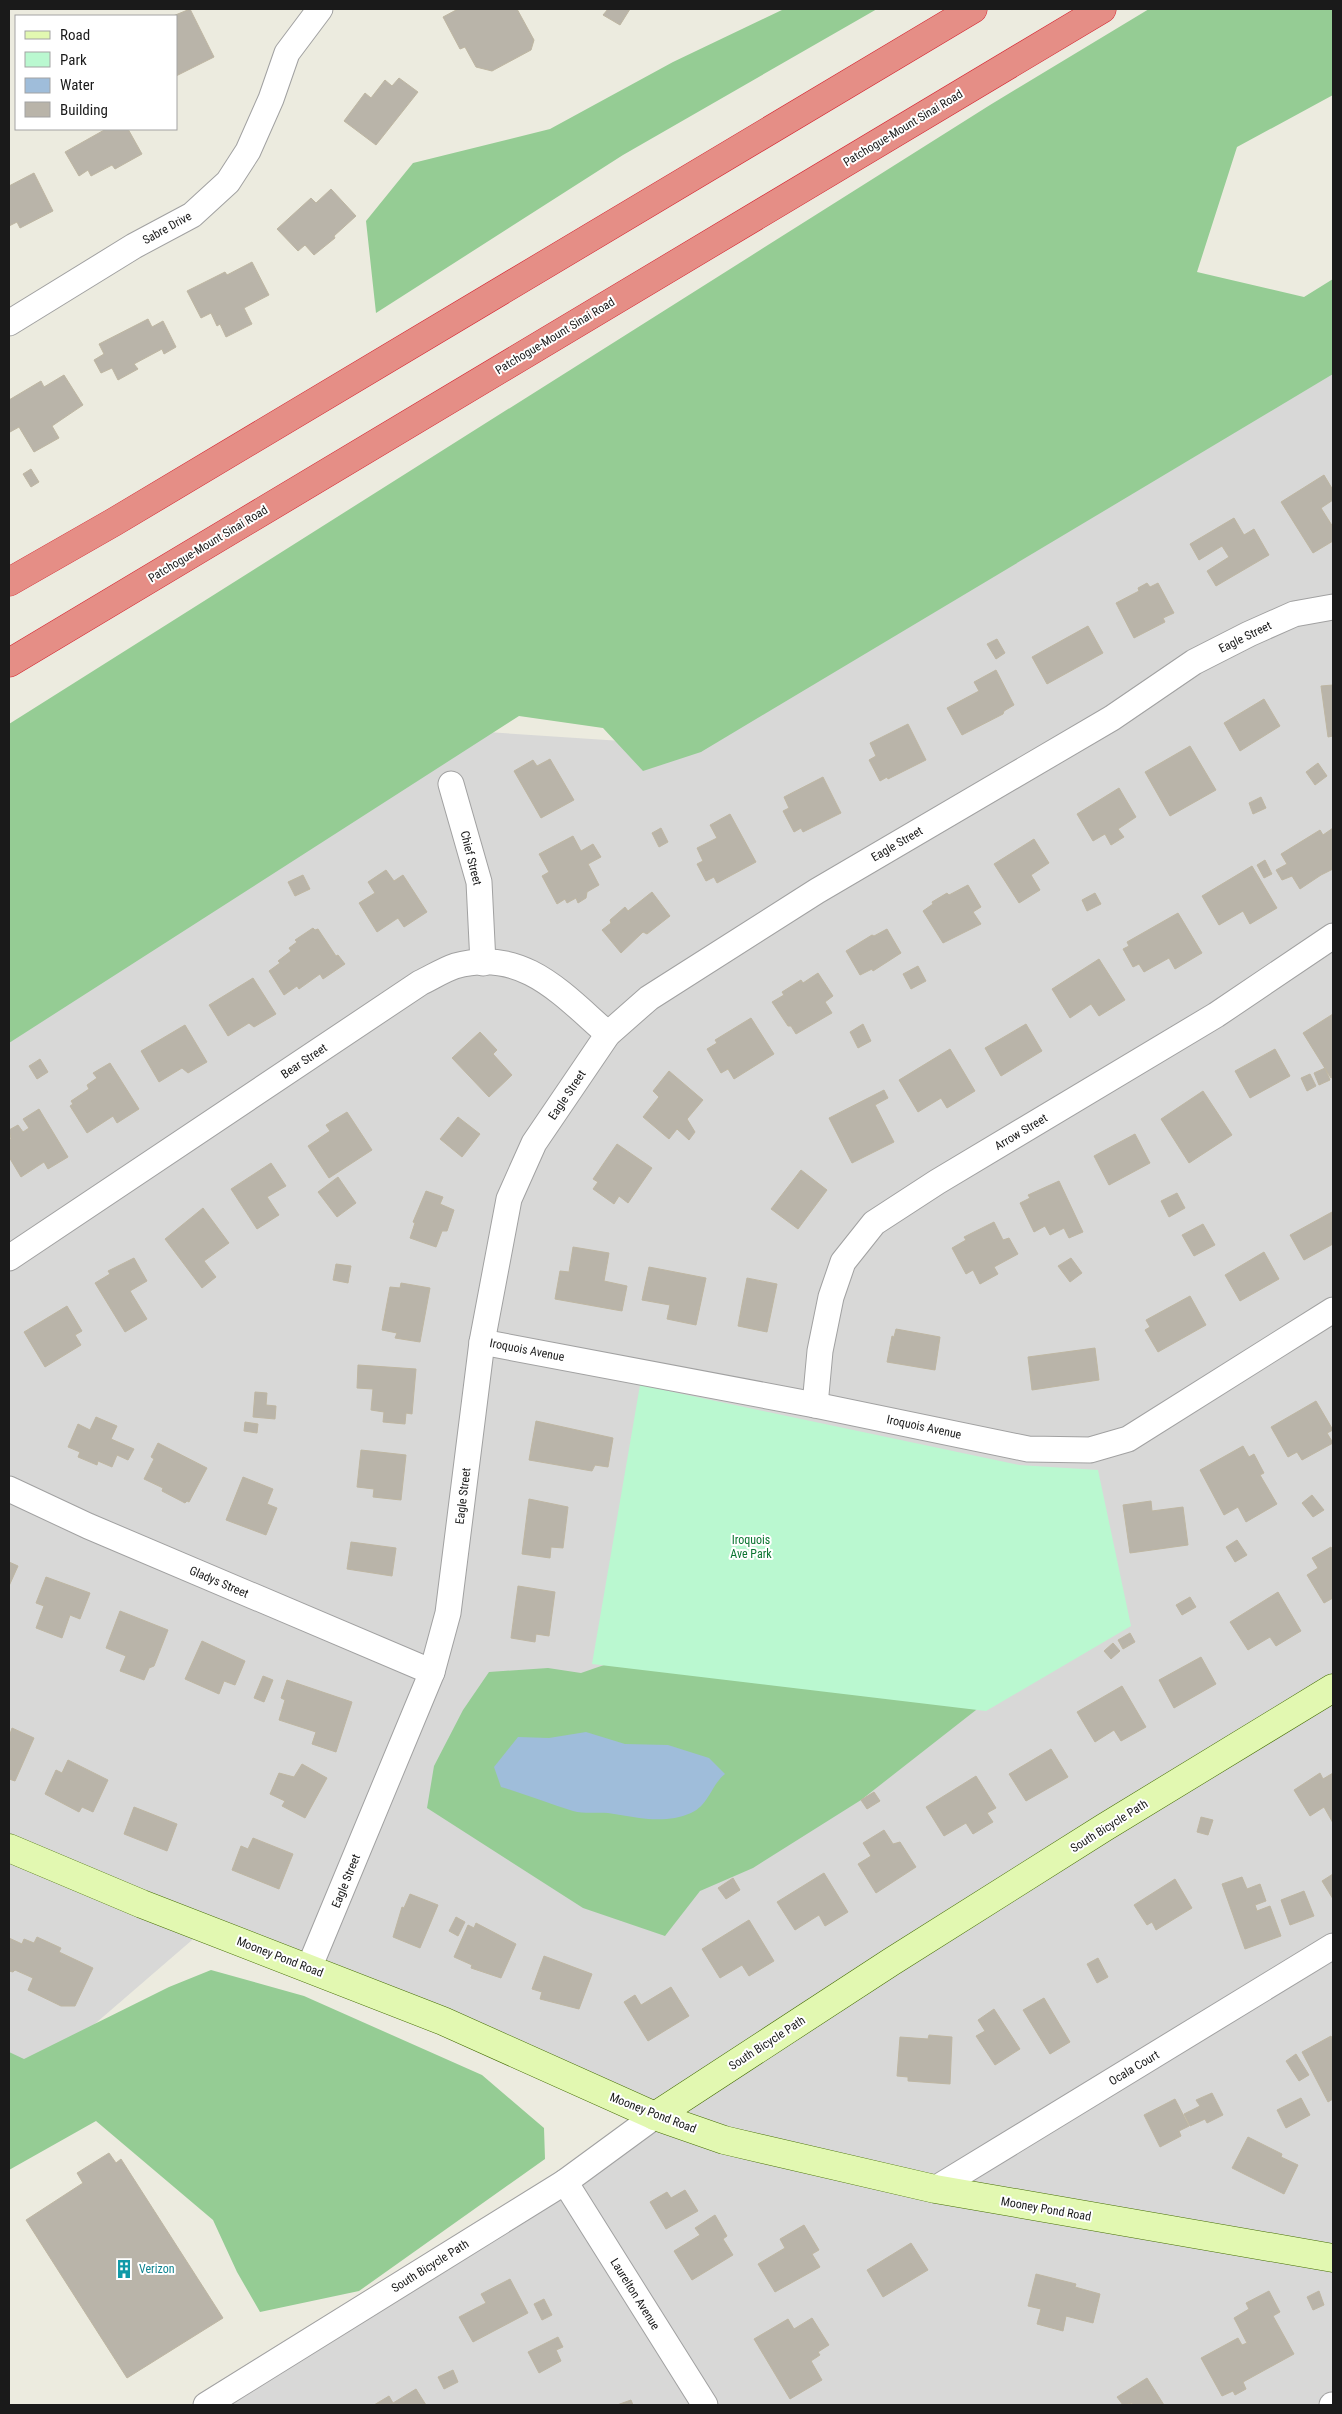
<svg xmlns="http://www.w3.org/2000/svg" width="1342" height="2414" viewBox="0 0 1342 2414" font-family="'Roboto Condensed',sans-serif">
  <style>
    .residential { fill: #d8d8d7 }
    .forest { fill: #95cc94 }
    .park { fill: #baf8d0 }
    .water { fill: #9fbdda }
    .building { fill: #b9b4a9; stroke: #beb6a2 }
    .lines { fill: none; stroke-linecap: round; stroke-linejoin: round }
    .street-casing { stroke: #a1a1a1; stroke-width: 27 }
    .secondary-casing { stroke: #466e05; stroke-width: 29 }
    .highway-casing { stroke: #d32430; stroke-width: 29 }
    .street { stroke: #fff; stroke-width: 25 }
    .secondary { stroke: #e2f8b1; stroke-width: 28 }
    .highway { stroke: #e58e86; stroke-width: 28 }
    .labels { text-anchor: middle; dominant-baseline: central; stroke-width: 4; stroke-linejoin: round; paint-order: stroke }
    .street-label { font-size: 12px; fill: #1a1a1a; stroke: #fff }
    .park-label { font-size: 12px; fill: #0b7531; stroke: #fff }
    .culture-label { font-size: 12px; fill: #0d838f; stroke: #fff; text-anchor: start }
  </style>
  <rect width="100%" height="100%" fill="#ecebdf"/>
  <polygon class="residential" points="1333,323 1333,2405 206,2405 655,2116 206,1928 23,2086 9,2080 9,988 442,729 652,743"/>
  <g class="forest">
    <polygon points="784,9 877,9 623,155 376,313 366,221 413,163 550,129 673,62"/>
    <polygon points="1149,9 1333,9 1333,95 1237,147 1197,272 1304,297 1333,279 1333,374 701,752 643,771 603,728 519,716 9,1043 9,724 990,105"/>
    <polygon points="1002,1471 1100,1480 1100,1514 1039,1650 976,1710 861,1800 753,1868 700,1891 665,1936 583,1908 427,1808 434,1766 463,1710 489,1672 548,1668 581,1673 604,1665"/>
    <polygon points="211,1970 304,1996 482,2075 544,2128 545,2159 359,2291 260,2312 237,2272 213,2220 96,2121 9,2170 9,2052 24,2059 169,1987"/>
  </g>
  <polygon class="park" points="640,1385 1019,1465 1098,1470 1131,1626 986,1711 592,1664"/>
  <path class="water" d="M586,1732L625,1744L668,1745L709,1758L725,1774C711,1785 709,1805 691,1813C664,1825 635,1817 608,1813C597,1812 584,1814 573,1811C549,1804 525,1794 501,1787L494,1767L518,1737L549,1738Z"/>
  <g class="building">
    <polygon points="190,9 214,57 176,76 176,16 173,16"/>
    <polygon points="458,9 517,9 534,40 531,50 492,71 476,67 465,47 460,49 443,17"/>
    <polygon points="608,9 630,9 620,25 603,15"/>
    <polygon points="399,78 418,92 376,145 344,121 365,93 371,98 385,80 392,86"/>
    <polygon points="106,129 128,129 142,154 115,169 112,165 91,176 88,170 79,176 65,152"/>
    <polygon points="34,173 53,211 20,228 17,222 9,226 9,186"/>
    <polygon points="331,189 356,216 334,236 335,238 314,255 305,245 298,251 277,229 311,198 316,203"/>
    <polygon points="252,262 269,295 244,308 252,324 226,337 220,324 217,326 211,313 201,318 187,291 225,272 227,275"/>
    <polygon points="148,319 152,327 163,321 176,347 164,354 162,349 134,364 138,369 118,380 112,368 101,373 94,360 104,354 99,344"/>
    <polygon points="64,375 83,405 52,426 59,438 34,452 19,427 10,432 9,430 9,400 41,381 44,387"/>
    <polygon points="31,469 39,482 31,487 23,474"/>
    <polygon points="1324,475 1333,490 1333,500 1321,508 1333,527 1333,541 1313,553 1281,502"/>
    <polygon points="1234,518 1244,535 1254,529 1269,555 1216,586 1207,571 1229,557 1222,546 1199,560 1190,544"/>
    <polygon points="1147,583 1150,587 1158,583 1174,613 1163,618 1165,622 1134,638 1116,603 1139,591 1138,588"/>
    <polygon points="1088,626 1103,653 1047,684 1032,657"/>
    <polygon points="997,639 1005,653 996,659 987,644"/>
    <polygon points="996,670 1014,705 1004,711 1003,714 962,735 947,708 979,691 974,682"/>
    <polygon points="1333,685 1333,736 1328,737 1321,686"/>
    <polygon points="1264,699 1280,726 1240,751 1224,723"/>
    <polygon points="908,724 926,760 888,779 887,777 880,781 869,760 876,756 870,743"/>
    <polygon points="1190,746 1216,790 1170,816 1145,772"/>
    <polygon points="550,759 574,800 541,818 514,771 533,760 537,766"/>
    <polygon points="1318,763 1327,776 1315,785 1306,772"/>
    <polygon points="823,777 841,813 803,832 801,828 794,832 783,811 789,808 784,797"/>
    <polygon points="1119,788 1136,817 1118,829 1124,837 1111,845 1105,834 1093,841 1077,814"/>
    <polygon points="1261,797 1266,808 1253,814 1249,803"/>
    <polygon points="730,814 756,862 717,883 714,877 706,881 697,864 703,861 697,848 717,838 710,825"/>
    <polygon points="661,828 668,842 659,847 652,833"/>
    <polygon points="1333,828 1333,869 1321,875 1300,889 1292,876 1282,880 1276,870 1287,864 1281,854 1320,830 1323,835"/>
    <polygon points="573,836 581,851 593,844 601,857 588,864 599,885 587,892 586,898 578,903 576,898 567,903 565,899 557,904 542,876 549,872 539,854"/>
    <polygon points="1034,839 1049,863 1031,875 1040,890 1019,903 994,864"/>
    <polygon points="1265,860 1272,874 1264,878 1257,865"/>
    <polygon points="1252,866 1277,908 1250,924 1243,911 1219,925 1202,896"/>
    <polygon points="386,870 394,881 403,875 427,912 404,927 398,918 377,932 359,903 375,893 368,882"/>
    <polygon points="303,875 310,889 295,896 288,882"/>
    <polygon points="968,885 981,907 973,912 981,924 943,943 923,911 933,904 932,902 947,893 949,895"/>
    <polygon points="652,892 670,916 647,934 643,932 621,953 602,930 611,923 610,920 625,907 628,911"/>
    <polygon points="1095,893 1101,904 1087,911 1082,900"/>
    <polygon points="1178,913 1202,953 1175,969 1169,958 1144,972 1139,964 1133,967 1123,949 1129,946 1127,942"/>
    <polygon points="313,928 315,930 318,929 336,956 338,955 345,964 323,979 320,974 299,989 297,986 284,995 269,971 280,963 278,961 291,951 289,948 297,942 295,940"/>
    <polygon points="887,929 901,953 873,971 872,969 860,975 846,951 872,935 874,936"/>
    <polygon points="1099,959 1125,1000 1099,1016 1091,1004 1070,1018 1052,989"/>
    <polygon points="918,966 926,981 911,989 903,974"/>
    <polygon points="818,973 833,996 825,1002 832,1013 796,1034 791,1026 788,1026 772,1002 784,995 782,992 801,980 803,983"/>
    <polygon points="253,978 276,1014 254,1027 249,1023 228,1036 209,1005"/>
    <polygon points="1333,1014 1333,1077 1331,1078 1303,1033"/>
    <polygon points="751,1018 774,1054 734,1079 728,1069 721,1073 707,1049 717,1043 715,1040"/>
    <polygon points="863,1024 871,1041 858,1048 850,1032"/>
    <polygon points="1026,1024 1042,1051 1001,1076 985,1048"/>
    <polygon points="185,1025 207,1062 188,1073 182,1068 159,1082 141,1051"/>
    <polygon points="480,1032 497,1050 493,1054 512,1075 489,1097 452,1058"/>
    <polygon points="950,1049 975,1091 947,1108 941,1098 918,1112 899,1080"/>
    <polygon points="1275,1049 1290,1076 1250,1098 1235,1071"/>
    <polygon points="40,1059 48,1072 37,1079 29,1066"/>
    <polygon points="110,1063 139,1109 117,1123 113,1116 87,1133 70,1106 73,1104 71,1101 89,1089 87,1085 97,1078 93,1073"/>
    <polygon points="1325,1068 1330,1080 1319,1085 1314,1073"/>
    <polygon points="669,1071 703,1100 687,1119 695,1132 689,1140 677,1129 669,1139 643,1117 659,1097 653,1091"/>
    <polygon points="1310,1074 1316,1086 1307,1091 1301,1078"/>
    <polygon points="884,1090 888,1098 875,1105 894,1142 852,1163 829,1118"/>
    <polygon points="1203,1091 1232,1135 1189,1163 1161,1119"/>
    <polygon points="39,1109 68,1157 48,1169 44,1162 21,1177 9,1157 9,1141 11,1139 9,1130 18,1125 23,1132 29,1128 23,1119"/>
    <polygon points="347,1112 372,1150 329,1178 308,1146 330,1131 326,1125"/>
    <polygon points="458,1117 480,1134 462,1157 440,1139"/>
    <polygon points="1135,1134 1150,1163 1109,1185 1094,1156"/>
    <polygon points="617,1144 652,1168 628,1203 619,1196 614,1204 593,1189 598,1182 593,1179"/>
    <polygon points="271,1163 286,1186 267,1197 279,1215 257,1229 231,1189"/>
    <polygon points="801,1170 827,1190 798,1229 771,1209"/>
    <polygon points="338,1177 356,1203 337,1217 318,1192"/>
    <polygon points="1059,1181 1083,1232 1069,1238 1064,1228 1050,1235 1045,1226 1034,1232 1020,1203 1030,1198 1028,1195"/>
    <polygon points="426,1191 443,1197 440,1204 454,1210 447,1231 442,1231 436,1247 410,1238 415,1223 413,1222"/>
    <polygon points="1177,1193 1185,1208 1169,1217 1161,1201"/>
    <polygon points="203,1208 229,1243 204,1261 216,1277 202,1288 165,1239"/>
    <polygon points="1332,1212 1333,1244 1304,1260 1290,1235"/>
    <polygon points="994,1222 1003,1240 1009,1238 1018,1254 994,1267 998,1274 980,1284 973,1270 966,1274 952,1248 966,1240 964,1237"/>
    <polygon points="1203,1224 1215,1245 1194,1256 1182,1235"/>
    <polygon points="573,1247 609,1253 604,1281 627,1286 622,1311 555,1299 560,1271 569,1272"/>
    <polygon points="1264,1252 1279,1279 1240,1301 1225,1275"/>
    <polygon points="134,1258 147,1281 130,1291 147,1319 125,1332 95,1283 110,1274 108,1271"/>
    <polygon points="1071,1258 1082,1273 1070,1282 1058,1266"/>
    <polygon points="336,1264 351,1266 348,1283 333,1280"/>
    <polygon points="649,1267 706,1278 696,1325 667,1319 670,1305 642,1300"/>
    <polygon points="747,1278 777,1284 767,1332 738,1326"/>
    <polygon points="401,1283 430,1288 420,1342 395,1338 397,1333 382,1330 390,1287 400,1288"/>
    <polygon points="1190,1296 1206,1325 1158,1352 1145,1330 1150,1327 1146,1320"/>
    <polygon points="67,1306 82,1331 75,1335 81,1345 45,1367 24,1332"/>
    <polygon points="896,1329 940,1337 935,1370 887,1362 892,1336 894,1337"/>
    <polygon points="1095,1348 1099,1380 1032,1390 1028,1357"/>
    <polygon points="358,1365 416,1369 412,1414 406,1413 405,1424 383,1422 384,1412 371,1410 373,1389 357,1388"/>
    <polygon points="255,1392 267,1393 266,1405 276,1406 275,1419 253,1417"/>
    <polygon points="1316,1401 1333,1430 1327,1433 1333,1443 1302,1460 1297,1452 1288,1457 1271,1427"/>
    <polygon points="96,1417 117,1426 111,1439 134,1449 128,1460 117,1455 112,1467 98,1461 97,1465 78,1457 80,1452 68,1447 78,1424 90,1430"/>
    <polygon points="536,1421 613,1438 608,1467 595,1465 592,1471 529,1460"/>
    <polygon points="245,1422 258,1424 257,1433 244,1431"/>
    <polygon points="158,1443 207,1468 189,1502 187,1501 185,1503 162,1491 163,1488 144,1479 154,1459 151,1457"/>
    <polygon points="1243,1446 1249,1457 1254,1454 1264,1473 1260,1475 1277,1504 1246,1522 1238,1507 1224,1515 1200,1470"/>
    <polygon points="361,1450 406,1455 401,1500 373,1497 374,1489 357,1487"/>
    <polygon points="243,1477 273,1489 267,1504 277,1508 266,1535 226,1520"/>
    <polygon points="1312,1495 1324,1510 1313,1517 1302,1503"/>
    <polygon points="529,1499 568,1507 563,1548 551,1547 550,1558 522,1554"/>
    <polygon points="1151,1501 1152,1511 1183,1507 1188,1545 1130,1553 1123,1505"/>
    <polygon points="1237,1540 1247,1555 1235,1562 1226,1547"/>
    <polygon points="351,1542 396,1548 392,1576 347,1569"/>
    <polygon points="1331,1547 1333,1551 1333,1598 1324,1603 1307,1575 1318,1568 1312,1558"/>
    <polygon points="9,1562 18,1566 9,1586"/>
    <polygon points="46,1577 90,1593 80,1619 70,1615 62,1638 36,1628 44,1606 36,1603"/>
    <polygon points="518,1586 555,1592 549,1636 536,1634 535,1642 511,1638"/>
    <polygon points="1278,1592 1301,1631 1276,1646 1270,1637 1248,1650 1230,1622"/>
    <polygon points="1190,1597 1196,1607 1182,1615 1176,1605"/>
    <polygon points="120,1611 168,1630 154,1666 149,1668 144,1680 120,1671 126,1656 106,1648"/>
    <polygon points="1130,1633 1135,1642 1123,1649 1118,1640"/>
    <polygon points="202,1641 245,1661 235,1685 224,1681 219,1694 185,1679"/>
    <polygon points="1113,1643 1120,1651 1111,1659 1104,1651"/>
    <polygon points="1201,1657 1216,1684 1174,1708 1159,1680"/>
    <polygon points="263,1676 273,1680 264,1702 254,1698"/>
    <polygon points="287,1680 352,1702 336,1752 312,1744 316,1732 279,1720 285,1700 281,1698"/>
    <polygon points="1122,1686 1146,1727 1121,1741 1114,1730 1095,1742 1077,1712"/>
    <polygon points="12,1728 34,1738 15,1781 9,1779 9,1737"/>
    <polygon points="1051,1749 1068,1777 1026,1801 1009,1774"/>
    <polygon points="68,1760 108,1780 93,1812 82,1807 79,1812 45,1794 56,1770 62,1773"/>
    <polygon points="302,1764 327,1778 305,1818 282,1806 285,1801 270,1794 279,1773 294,1777"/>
    <polygon points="1320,1773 1323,1779 1333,1773 1333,1823 1324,1807 1310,1816 1294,1790"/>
    <polygon points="976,1776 996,1808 987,1813 993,1822 973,1834 966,1823 944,1836 926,1807"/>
    <polygon points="874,1792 880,1801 867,1809 861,1800"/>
    <polygon points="134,1807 177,1824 167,1851 124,1834"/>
    <polygon points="1201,1817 1213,1820 1208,1835 1197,1832"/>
    <polygon points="884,1830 893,1844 900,1842 916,1867 876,1893 858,1864 871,1856 863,1843"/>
    <polygon points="253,1838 293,1854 279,1889 232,1870 241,1846 248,1849"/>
    <polygon points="824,1873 848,1912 825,1926 819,1915 795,1930 777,1902"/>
    <polygon points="1333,1874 1333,1899 1322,1881"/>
    <polygon points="1242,1877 1247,1889 1260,1884 1266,1901 1255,1905 1257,1911 1270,1906 1281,1936 1245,1949 1222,1884"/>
    <polygon points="733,1878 740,1890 726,1899 718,1888"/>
    <polygon points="1175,1879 1192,1908 1156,1930 1152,1922 1147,1925 1134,1905"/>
    <polygon points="1304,1891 1314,1916 1290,1925 1281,1900"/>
    <polygon points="410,1894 438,1905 420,1948 393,1937 402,1907 404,1908"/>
    <polygon points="456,1917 465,1922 458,1936 449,1931"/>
    <polygon points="749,1920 774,1961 749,1976 742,1965 720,1978 702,1949"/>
    <polygon points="476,1923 516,1944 501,1978 471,1968 472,1965 454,1957 468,1925 474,1928"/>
    <polygon points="37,1937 61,1948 59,1952 93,1968 75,2006 61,2006 28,1990 33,1978 15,1970 13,1972 9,1971 9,1938 22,1944 24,1939 34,1943"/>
    <polygon points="544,1956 592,1974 579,2009 540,1999 542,1992 532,1989"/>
    <polygon points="1098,1958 1108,1977 1097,1983 1087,1964"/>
    <polygon points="671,1987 689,2016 648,2041 624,2002 635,1995 641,2005"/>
    <polygon points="1044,1998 1070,2042 1050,2054 1023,2010"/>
    <polygon points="994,2009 1020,2049 995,2065 976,2036 985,2031 978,2020"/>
    <polygon points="929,2035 952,2037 950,2084 908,2081 908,2077 897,2076 900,2037 928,2039"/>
    <polygon points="1331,2036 1333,2041 1333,2099 1328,2102 1302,2052"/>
    <polygon points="1296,2054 1309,2075 1299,2081 1286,2061"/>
    <polygon points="1212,2093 1223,2115 1207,2123 1205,2119 1190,2126 1184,2114 1200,2106 1196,2100"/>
    <polygon points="1301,2098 1310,2115 1286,2128 1277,2110"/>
    <polygon points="1175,2099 1189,2126 1179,2131 1181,2136 1160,2147 1144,2115"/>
    <polygon points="1248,2137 1282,2154 1281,2157 1298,2165 1284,2194 1232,2168"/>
    <polygon points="109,2153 116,2163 121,2159 223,2318 127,2378 26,2220 83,2183 77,2173"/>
    <polygon points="685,2190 698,2211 666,2229 650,2202 667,2192 671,2198"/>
    <polygon points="715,2215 727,2236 723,2239 733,2255 692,2280 674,2251 700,2235 695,2228"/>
    <polygon points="804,2225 819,2250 812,2254 820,2267 775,2292 758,2264 785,2248 780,2239"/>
    <polygon points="911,2243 928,2270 883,2297 867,2270"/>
    <polygon points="1036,2274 1076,2284 1075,2287 1100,2294 1093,2323 1066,2316 1063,2331 1037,2324 1041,2309 1028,2306"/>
    <polygon points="510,2279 528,2313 473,2342 459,2317 486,2303 481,2294"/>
    <polygon points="1269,2291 1280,2312 1273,2316 1294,2354 1243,2382 1246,2389 1235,2395 1233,2391 1222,2396 1201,2358 1238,2338 1242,2345 1247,2343 1234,2318 1249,2309 1246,2303"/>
    <polygon points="1319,2291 1324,2305 1313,2310 1307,2297"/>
    <polygon points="544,2299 552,2315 542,2320 534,2304"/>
    <polygon points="812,2318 829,2345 818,2352 820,2355 811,2361 822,2380 790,2399 754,2339 788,2319 794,2329"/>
    <polygon points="558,2337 563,2347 556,2350 561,2361 539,2373 528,2352"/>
    <polygon points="453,2370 458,2382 444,2389 438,2377"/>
    <polygon points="1147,2378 1164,2405 1133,2405 1132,2403 1123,2405 1117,2397"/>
    <polygon points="416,2389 426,2405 374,2405 389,2396 393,2403"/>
    <polygon points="631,2400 633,2405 617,2405"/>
  </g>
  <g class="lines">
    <g class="street-casing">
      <g id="street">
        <polyline points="9,323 134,246 192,215 228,182 248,151 271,99 287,53 320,9"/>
        <polyline points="451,784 479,882 483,963"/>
        <path d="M9,1258L420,983C431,978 443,970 455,966C523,947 562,994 608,1034"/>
        <polyline points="482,1342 815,1405 1028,1449 1090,1450 1128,1439 1333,1310"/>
        <polyline points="815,1405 820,1351 831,1297 843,1262 874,1223 937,1182 1216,1015 1333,936"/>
        <polyline points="9,1489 88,1526 432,1672"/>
        <polyline points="309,1968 432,1672 448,1613 482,1342 509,1199 534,1143 608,1034 649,998 817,891 1112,718 1194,662 1249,634 1294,614 1333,607"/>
        <polyline points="565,2182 705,2405"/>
        <polyline points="935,2189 1333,1946"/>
        <polyline points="206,2405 565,2182 655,2116"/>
        <polyline points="1332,2405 1333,2405"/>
      </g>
    </g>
    <g class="secondary-casing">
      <g id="secondary">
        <polyline points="9,1848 142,1904 443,2021 655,2116 724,2140 935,2189 1333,2258"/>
        <polyline points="655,2116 891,1962 1105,1827 1333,1688"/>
      </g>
    </g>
    <g class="highway-casing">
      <g id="highway">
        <polyline points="9,582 114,522 973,9"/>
        <polyline points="9,663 1102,9"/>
      </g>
    </g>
    <use href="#street" class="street"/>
    <use href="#secondary" class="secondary"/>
    <use href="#highway" class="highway"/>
  </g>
  <defs>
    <g id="building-bare" transform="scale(1.5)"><path d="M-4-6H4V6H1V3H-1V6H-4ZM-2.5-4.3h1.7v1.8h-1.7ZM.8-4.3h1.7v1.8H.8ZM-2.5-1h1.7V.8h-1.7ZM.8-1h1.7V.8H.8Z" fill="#0f9aa8" stroke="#fff" stroke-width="2.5" paint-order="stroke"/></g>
  </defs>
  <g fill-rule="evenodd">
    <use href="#building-bare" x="124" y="2269"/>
  </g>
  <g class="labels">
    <g class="street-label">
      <text transform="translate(903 128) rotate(-31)">Patchogue-Mount Sinai Road</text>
      <text transform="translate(167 228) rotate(-29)">Sabre Drive</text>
      <text transform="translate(555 336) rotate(-31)">Patchogue-Mount Sinai Road</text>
      <text transform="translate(208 544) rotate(-31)">Patchogue-Mount Sinai Road</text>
      <text transform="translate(1245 637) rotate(-26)">Eagle Street</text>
      <text transform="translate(897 844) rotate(-30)">Eagle Street</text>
      <text transform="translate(471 858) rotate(76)">Chief Street</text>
      <text transform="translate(304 1061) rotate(-34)">Bear Street</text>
      <text transform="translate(567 1095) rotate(-56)">Eagle Street</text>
      <text transform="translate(1021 1132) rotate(-31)">Arrow Street</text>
      <text transform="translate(527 1350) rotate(11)">Iroquois Avenue</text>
      <text transform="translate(924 1427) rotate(12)">Iroquois Avenue</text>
      <text transform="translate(463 1496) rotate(-83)">Eagle Street</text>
      <text transform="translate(219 1582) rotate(23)">Gladys Street</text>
      <text transform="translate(1109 1826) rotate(-32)">South Bicycle Path</text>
      <text transform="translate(346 1881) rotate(-68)">Eagle Street</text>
      <text transform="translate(280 1957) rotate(21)">Mooney Pond Road</text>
      <text transform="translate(767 2043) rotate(-33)">South Bicycle Path</text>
      <text transform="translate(1134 2068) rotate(-31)">Ocala Court</text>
      <text transform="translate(653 2113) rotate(21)">Mooney Pond Road</text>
      <text transform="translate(1046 2209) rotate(10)">Mooney Pond Road</text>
      <text transform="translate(430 2266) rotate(-32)">South Bicycle Path</text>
      <text transform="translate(635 2294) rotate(58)">Laurelton Avenue</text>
    </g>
    <g class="park-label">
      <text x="751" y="1540">Iroquois<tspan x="751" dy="14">Ave Park</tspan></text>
    </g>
    <g class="culture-label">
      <text x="139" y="2269">Verizon</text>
    </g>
  </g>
  <rect width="1342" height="2414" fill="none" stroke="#1a1a1a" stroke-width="20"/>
  <rect x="15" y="15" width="162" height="115" fill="#ffffff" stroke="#a3a3a3"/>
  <rect x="25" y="31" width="25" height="8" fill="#e2f8b1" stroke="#a3a3a3"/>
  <text x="60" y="40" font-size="15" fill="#1a1a1a">Road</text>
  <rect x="25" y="52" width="25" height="15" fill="#baf8d0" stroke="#a3a3a3"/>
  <text x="60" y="65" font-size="15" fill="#1a1a1a">Park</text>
  <rect x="25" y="78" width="25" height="15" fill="#9fbdda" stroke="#a3a3a3"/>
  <text x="60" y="90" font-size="15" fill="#1a1a1a">Water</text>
  <rect x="25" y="102" width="25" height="15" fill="#b9b4a9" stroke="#a3a3a3"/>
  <text x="60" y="115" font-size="15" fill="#1a1a1a">Building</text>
</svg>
